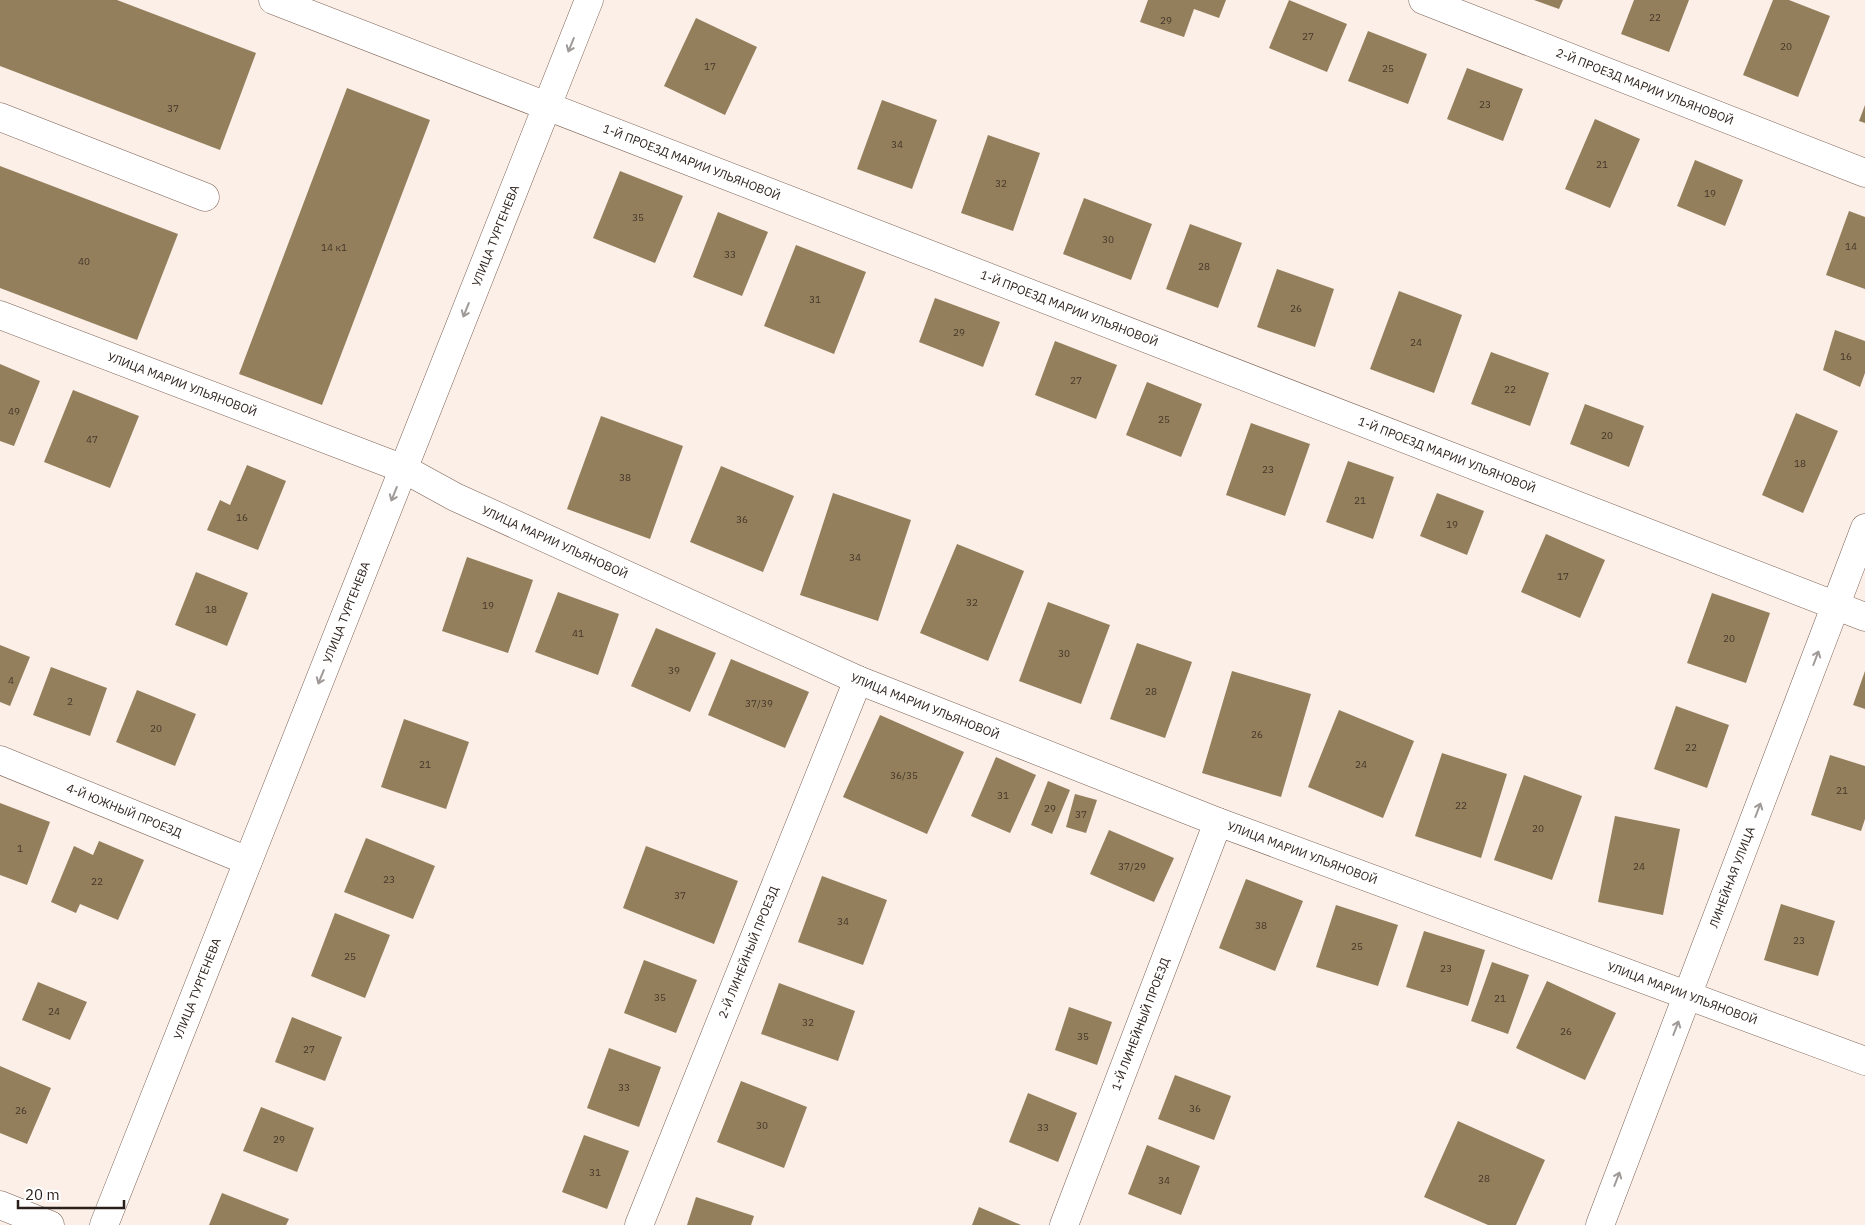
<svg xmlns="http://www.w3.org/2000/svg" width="1865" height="1225" viewBox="0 0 1865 1225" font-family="'IBM Plex Sans',sans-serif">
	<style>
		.building { fill: #947f5c }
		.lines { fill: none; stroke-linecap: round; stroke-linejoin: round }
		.minor-casing { stroke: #7c6154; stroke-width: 29 }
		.major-casing { stroke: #7c6154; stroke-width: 29 }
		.minor { stroke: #fff; stroke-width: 28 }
		.major { stroke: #fff; stroke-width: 28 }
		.oneway { stroke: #9f9a98 }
		.labels { text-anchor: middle; stroke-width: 5; stroke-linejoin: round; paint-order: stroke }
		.number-label { font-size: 10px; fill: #44372a }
		.street-label { font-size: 12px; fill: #2a1f19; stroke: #fff }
	</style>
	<rect width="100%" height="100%" fill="#fbefe8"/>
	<!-- building -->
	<path class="building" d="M0,0H117L256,53L220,150L0,66Z
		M1148,0H1226L1219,18L1194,9L1184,37L1140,22Z
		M1289,0L1347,24L1327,72L1269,48Z
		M1534,0H1563L1559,9Z
		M1634,0H1689L1669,52L1621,34Z
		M1773,0H1789L1830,16L1798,97L1743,75Z
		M696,18L757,47L725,115L664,86Z
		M1368,31L1427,54L1408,104L1348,81Z
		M1467,68L1523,89L1503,141L1447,119Z
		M347,88L430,120L322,405L239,374Z
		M882,100L937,120L912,189L857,169Z
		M1865,105V123L1859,121Z
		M1595,119L1640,139L1610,208L1565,189Z
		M988,135L1040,153L1013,231L961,213Z
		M1695,160L1743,180L1725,226L1677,206Z
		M0,166L178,234L137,340L0,288Z
		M620,171L683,196L655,263L593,238Z
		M1084,198L1152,224L1131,280L1063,254Z
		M1849,211L1865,217V289L1826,275Z
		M718,212L768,232L742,296L693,277Z
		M1190,224L1242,243L1218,308L1166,289Z
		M796,245L866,272L834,354L764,326Z
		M1277,269L1334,289L1315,347L1257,327Z
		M1399,291L1462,315L1434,393L1370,369Z
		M935,298L1000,322L983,367L919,342Z
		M1835,330L1865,341V373L1860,387L1823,370Z
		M1055,341L1117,365L1096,419L1035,395Z
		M1491,352L1549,373L1530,426L1471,404Z
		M0,364L40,381L14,446L0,441Z
		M1147,382L1202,404L1181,457L1126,435Z
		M73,390L139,416L110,488L44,462Z
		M1585,404L1644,426L1629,467L1570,444Z
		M1796,413L1838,431L1803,513L1762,495Z
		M601,416L683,446L650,539L567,509Z
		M1251,423L1310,444L1285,516L1226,495Z
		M1348,461L1394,477L1373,539L1326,522Z
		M247,465L286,481L258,550L207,530L220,500L230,505Z
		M721,466L794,496L763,572L690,542Z
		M833,493L911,520L878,621L800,595Z
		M1437,493L1484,511L1467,555L1420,536Z
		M1546,534L1605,560L1580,618L1521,592Z
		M957,544L1024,571L988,661L920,633Z
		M467,557L533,580L508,653L442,631Z
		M196,572L248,593L227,646L175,625Z
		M558,592L619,614L598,675L535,652Z
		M1712,593L1770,613L1746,683L1687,663Z
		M1048,602L1110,625L1081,704L1019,681Z
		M656,628L716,653L690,712L631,686Z
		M1137,643L1192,662L1165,738L1110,719Z
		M0,645L30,657L10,706L0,702Z
		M731,659L809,692L785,748L708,715Z
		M51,667L107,688L90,736L33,715Z
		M1232,671L1311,694L1281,797L1202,773Z
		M1865,671V709L1853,705Z
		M137,690L196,714L175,766L116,742Z
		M1676,706L1729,725L1707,788L1654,769Z
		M1339,710L1414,741L1383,818L1308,787Z
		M880,715L964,752L927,834L843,797Z
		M404,719L469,742L446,809L381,787Z
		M1442,753L1507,774L1481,858L1415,836Z
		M1830,755L1865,766V819L1861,831L1811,815Z
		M996,757L1036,775L1010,833L971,816Z
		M1524,775L1582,796L1552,880L1494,860Z
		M1048,781L1070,790L1052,834L1031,825Z
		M1075,794L1097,800L1086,833L1066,827Z
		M0,803L50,822L27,885L0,875Z
		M1615,816L1680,829L1663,915L1598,902Z
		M1109,830L1174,858L1154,902L1090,874Z
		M366,838L435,866L413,919L344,892Z
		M99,841L144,860L118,920L80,904L76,913L51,902L74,846L93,855Z
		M646,846L738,881L714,944L623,908Z
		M822,876L887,900L863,965L798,942Z
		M1246,879L1303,901L1275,971L1219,948Z
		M1781,904L1835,921L1818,976L1764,960Z
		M1336,905L1398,925L1378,986L1316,967Z
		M335,913L390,935L365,998L311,976Z
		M1424,931L1485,950L1468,1006L1406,987Z
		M644,960L697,980L676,1033L624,1013Z
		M1492,962L1529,975L1508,1034L1471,1021Z
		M1547,981L1616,1013L1585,1080L1516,1048Z
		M38,982L87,1002L70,1040L22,1020Z
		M779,983L855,1011L838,1061L761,1034Z
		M1069,1007L1112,1022L1097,1065L1055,1050Z
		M292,1017L342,1037L325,1081L275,1062Z
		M609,1048L661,1067L639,1127L587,1108Z
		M0,1066L51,1088L27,1144L0,1133Z
		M1175,1075L1231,1096L1214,1140L1158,1119Z
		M741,1081L807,1107L784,1168L717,1142Z
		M1028,1093L1077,1113L1058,1162L1009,1142Z
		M261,1107L314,1128L297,1172L243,1151Z
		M1458,1121L1545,1160L1516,1225H1488L1424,1197Z
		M584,1135L629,1151L607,1209L562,1192Z
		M1147,1145L1200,1166L1181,1215L1128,1194Z
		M222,1193L289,1219L286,1225H209Z
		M696,1197L754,1216L751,1225H687Z
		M979,1207L1021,1225H972Z"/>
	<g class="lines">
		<defs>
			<g id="minor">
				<path id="s1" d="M273,0L1865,617"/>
				<path id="s2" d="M1423,0L1865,173"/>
				<path d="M0,117L205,197"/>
				<path id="s3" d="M0,315L404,469L455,497L858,680L1218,822L1865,1061"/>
				<path id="s4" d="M0,760L248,861"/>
				<path d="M0,1205L50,1225"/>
				<path id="s5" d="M104,1225L589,0"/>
				<path id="s6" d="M639,1225L858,680"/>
				<path id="s7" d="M1064,1225L1218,822"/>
			</g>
			<g id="major">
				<path id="s8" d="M1600,1225L1865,528"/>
			</g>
		</defs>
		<!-- minor casing -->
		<use href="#minor" class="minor-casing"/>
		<!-- major casing -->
		<use href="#major" class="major-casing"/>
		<!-- minor -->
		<use href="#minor" class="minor"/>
		<!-- major -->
		<use href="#major" class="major"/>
	</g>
	<!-- one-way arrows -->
	<defs><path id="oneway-shaft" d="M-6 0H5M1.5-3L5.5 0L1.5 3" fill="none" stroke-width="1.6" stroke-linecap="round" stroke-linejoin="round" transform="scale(1.25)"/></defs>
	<g class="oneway">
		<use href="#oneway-shaft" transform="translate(571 45) rotate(112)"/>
		<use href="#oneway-shaft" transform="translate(466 310) rotate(112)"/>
		<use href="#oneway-shaft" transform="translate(394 494) rotate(112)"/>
		<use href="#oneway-shaft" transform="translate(1816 658) rotate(-69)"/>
		<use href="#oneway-shaft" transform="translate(321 677) rotate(112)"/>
		<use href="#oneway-shaft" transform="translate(1758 810) rotate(-69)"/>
		<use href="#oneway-shaft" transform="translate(1676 1028) rotate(-69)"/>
		<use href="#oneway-shaft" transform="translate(1617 1179) rotate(-69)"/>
	</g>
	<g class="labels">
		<!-- number labels -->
		<g class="number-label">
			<text x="1655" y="21">22</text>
			<text x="1166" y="24">29</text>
			<text x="1308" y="40">27</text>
			<text x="1786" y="50">20</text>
			<text x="710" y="70">17</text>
			<text x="1388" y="72">25</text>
			<text x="1485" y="108">23</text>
			<text x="173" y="112">37</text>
			<text x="897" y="148">34</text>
			<text x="1602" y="168">21</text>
			<text x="1001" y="187">32</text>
			<text x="1710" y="197">19</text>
			<text x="638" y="221">35</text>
			<text x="1108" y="243">30</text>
			<text x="1851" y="250">14</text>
			<text x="334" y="251">14 к1</text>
			<text x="730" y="258">33</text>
			<text x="84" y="265">40</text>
			<text x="1204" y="270">28</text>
			<text x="815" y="303">31</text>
			<text x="1296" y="312">26</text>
			<text x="959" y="336">29</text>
			<text x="1416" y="346">24</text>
			<text x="1846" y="360">16</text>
			<text x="1076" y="384">27</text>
			<text x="1510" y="393">22</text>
			<text x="14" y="415">49</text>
			<text x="1164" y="423">25</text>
			<text x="1607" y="439">20</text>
			<text x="92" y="443">47</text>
			<text x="1800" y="467">18</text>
			<text x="1268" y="473">23</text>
			<text x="625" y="481">38</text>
			<text x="1360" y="504">21</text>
			<text x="242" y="521">16</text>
			<text x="742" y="523">36</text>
			<text x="1452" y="528">19</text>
			<text x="855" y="561">34</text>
			<text x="1563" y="580">17</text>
			<text x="972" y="606">32</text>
			<text x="488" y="609">19</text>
			<text x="211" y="613">18</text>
			<text x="578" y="637">41</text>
			<text x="1729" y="642">20</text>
			<text x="1064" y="657">30</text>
			<text x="674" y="674">39</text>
			<text x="11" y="684">4</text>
			<text x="1151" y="695">28</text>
			<text x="70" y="705">2</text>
			<text x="759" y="707">37/39</text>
			<text x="156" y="732">20</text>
			<text x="1257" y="738">26</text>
			<text x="1691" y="751">22</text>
			<text x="425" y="768">21</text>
			<text x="1361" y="768">24</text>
			<text x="904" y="779">36/35</text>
			<text x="1842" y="794">21</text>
			<text x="1003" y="799">31</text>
			<text x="1461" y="809">22</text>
			<text x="1050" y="812">29</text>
			<text x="1081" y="818">37</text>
			<text x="1538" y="832">20</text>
			<text x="20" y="852">1</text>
			<text x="1132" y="870">37/29</text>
			<text x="1639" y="870">24</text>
			<text x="389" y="883">23</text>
			<text x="97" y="885">22</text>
			<text x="680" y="899">37</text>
			<text x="843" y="925">34</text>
			<text x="1261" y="929">38</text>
			<text x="1799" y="944">23</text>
			<text x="1357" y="950">25</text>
			<text x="350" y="960">25</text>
			<text x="1446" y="972">23</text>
			<text x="660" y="1001">35</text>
			<text x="1500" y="1002">21</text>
			<text x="54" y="1015">24</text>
			<text x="808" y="1026">32</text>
			<text x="1566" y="1035">26</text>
			<text x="1083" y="1040">35</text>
			<text x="309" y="1053">27</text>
			<text x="624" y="1091">33</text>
			<text x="1195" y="1112">36</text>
			<text x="21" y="1114">26</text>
			<text x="762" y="1129">30</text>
			<text x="1043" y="1131">33</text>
			<text x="279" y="1143">29</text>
			<text x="595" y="1176">31</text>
			<text x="1484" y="1182">28</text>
			<text x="1164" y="1184">34</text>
		</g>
		<!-- street labels -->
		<g class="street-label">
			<text dy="4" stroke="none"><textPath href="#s2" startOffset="238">2-Й ПРОЕЗД МАРИИ УЛЬЯНОВОЙ</textPath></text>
			<text dy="4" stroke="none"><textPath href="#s1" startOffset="449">1-Й ПРОЕЗД МАРИИ УЛЬЯНОВОЙ</textPath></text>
			<text dy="4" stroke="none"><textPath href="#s5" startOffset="1064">УЛИЦА ТУРГЕНЕВА</textPath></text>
			<text dy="4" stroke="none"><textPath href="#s1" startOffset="854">1-Й ПРОЕЗД МАРИИ УЛЬЯНОВОЙ</textPath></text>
			<text dy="4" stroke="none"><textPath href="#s3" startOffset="195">УЛИЦА МАРИИ УЛЬЯНОВОЙ</textPath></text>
			<text dy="4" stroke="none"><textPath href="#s1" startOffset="1259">1-Й ПРОЕЗД МАРИИ УЛЬЯНОВОЙ</textPath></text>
			<text dy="4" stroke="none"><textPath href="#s3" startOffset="600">УЛИЦА МАРИИ УЛЬЯНОВОЙ</textPath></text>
			<text dy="4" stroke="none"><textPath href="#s5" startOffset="659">УЛИЦА ТУРГЕНЕВА</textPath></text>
			<text dy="4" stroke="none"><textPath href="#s3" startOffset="1005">УЛИЦА МАРИИ УЛЬЯНОВОЙ</textPath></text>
			<text dy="4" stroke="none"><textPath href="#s4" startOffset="134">4-Й ЮЖНЫЙ ПРОЕЗД</textPath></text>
			<text dy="4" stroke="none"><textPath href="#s3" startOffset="1410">УЛИЦА МАРИИ УЛЬЯНОВОЙ</textPath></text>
			<text dy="4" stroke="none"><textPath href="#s8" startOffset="372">ЛИНЕЙНАЯ УЛИЦА</textPath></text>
			<text dy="4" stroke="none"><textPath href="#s6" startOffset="294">2-Й ЛИНЕЙНЫЙ ПРОЕЗД</textPath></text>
			<text dy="4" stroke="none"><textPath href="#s5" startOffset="254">УЛИЦА ТУРГЕНЕВА</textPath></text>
			<text dy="4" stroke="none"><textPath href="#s3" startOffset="1815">УЛИЦА МАРИИ УЛЬЯНОВОЙ</textPath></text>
			<text dy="4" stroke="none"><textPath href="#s7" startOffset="215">1-Й ЛИНЕЙНЫЙ ПРОЕЗД</textPath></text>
		</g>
	</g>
	<!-- scale -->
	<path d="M18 1200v8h106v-8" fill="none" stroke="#2a1f19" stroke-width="2.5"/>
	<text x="25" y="1200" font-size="15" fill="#2a1f19" stroke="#ffffff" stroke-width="4" paint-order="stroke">20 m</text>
</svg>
